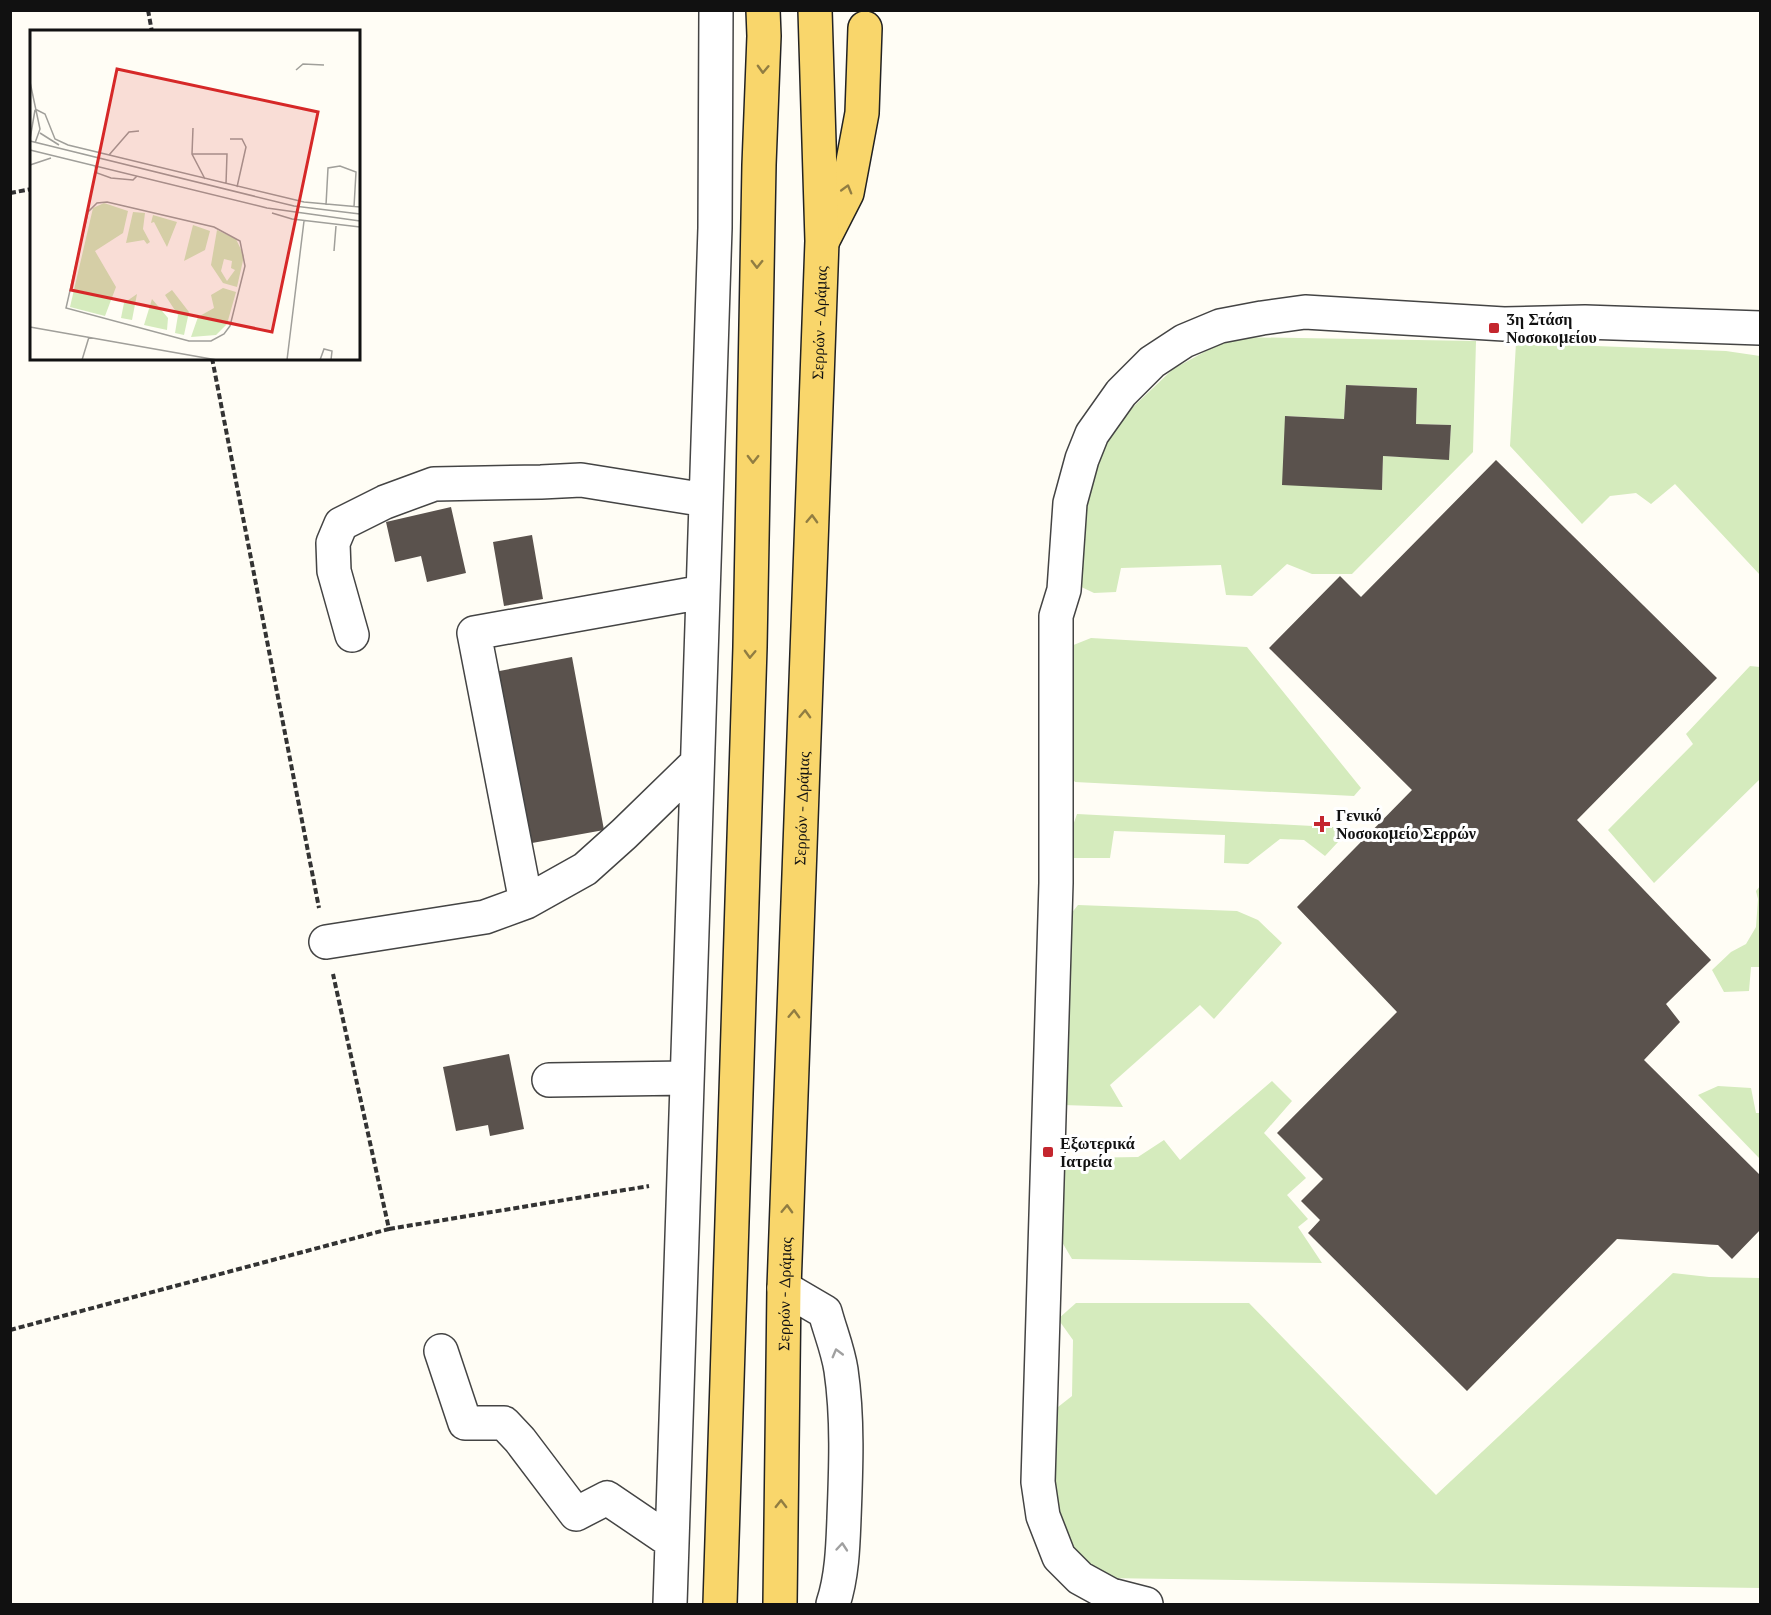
<svg xmlns="http://www.w3.org/2000/svg" width="1771" height="1615" viewBox="0 0 1771 1615" font-family="'PT Serif',serif">
	<style>
		.green { fill: #d5ebbd; fill-rule: evenodd }
		.building { fill: #5a524d }
		.lines { fill: none; stroke-linecap: round; stroke-linejoin: round }
		.minor-casing { stroke: #444; stroke-width: 36 }
		.major-casing { stroke: #222; stroke-width: 36 }
		.path { stroke: #333; stroke-width: 4; stroke-dasharray: 6 3; stroke-linecap: butt }
		.minor { stroke: #fff; stroke-width: 33 }
		.major { stroke: #f9d66b; stroke-width: 33 }
		.oneway { stroke: #917d42 }
		.oneway2 { stroke: #a0a0a0 }
		.poi-dot { fill: #c4262e; stroke: #fff; stroke-width: 2 }
		.labels { text-anchor: middle; stroke-width: 6; stroke-linejoin: round; paint-order: stroke }
		.poi-label { font-size: 16px; font-weight: bold; fill: #111; stroke: #fff; text-anchor: start }
		.street-label { font-size: 16px; fill: #111; stroke: #fff }
		.inset-road { fill: none; stroke: #a09f9a; stroke-width: 1.5 }
		.view { fill: #d62828; fill-opacity: 0.15; stroke: #d62828; stroke-width: 3 }
		.inset-edge { fill: none; stroke: #111; stroke-width: 3 }
	</style>
	<rect width="100%" height="100%" fill="#fffdf5"/>
	<!-- green -->
	<path class="green" d="M1232,337L1476,341L1473,452L1352,574H1312L1287,564L1252,596L1226,595L1221,565L1121,568L1116,592L1094,593L1073,583L1092,480L1111,428L1173,369ZM1346,385L1417,388L1416,424L1451,425L1449,459L1383,456L1382,489L1285,416L1344,419Z
		M1516,343L1726,351L1760,356V575L1675,484L1651,504L1636,493L1610,496L1582,524L1510,446Z
		M1091,638L1247,647L1361,788L1354,796L1075,782L1068,773L1071,646Z
		M1750,666L1760,667V779L1654,883L1608,830L1693,744L1686,734Z
		M1077,814L1351,828L1325,856L1304,840L1280,839L1248,864L1224,863L1225,835L1114,831L1110,858H1072L1064,851Z
		M1760,886V967H1751L1749,991L1724,992L1712,970L1731,952L1746,944L1756,927L1758,899L1756,891Z
		M1078,905L1237,911L1258,920L1282,943L1214,1019L1200,1005L1110,1085L1123,1107L1063,1105L1066,920Z
		M1272,1081L1292,1101L1264,1133L1306,1178L1287,1195L1308,1219L1298,1227L1322,1263L1072,1259L1059,1237L1060,1169L1075,1158L1138,1157L1164,1140L1180,1160Z
		M1718,1086L1751,1088L1756,1113H1760V1159L1698,1095Z
		M1673,1273L1709,1277L1760,1278V1588L1104,1578L1071,1545L1053,1498L1058,1407L1072,1396L1073,1340L1058,1319L1076,1303H1249L1436,1495Z"/>
	<!-- building -->
	<path class="building" d="M1346,385L1417,388L1416,424L1451,425L1449,460L1383,456L1382,490L1282,485L1285,416L1344,419Z
		M1496,460L1717,678L1577,820L1711,960L1666,1004L1680,1022L1644,1060L1760,1175V1230L1732,1259L1718,1245L1617,1239L1467,1391L1308,1233L1320,1220L1301,1201L1323,1179L1277,1133L1397,1012L1297,907L1412,790L1269,648L1340,576L1361,597Z
		M451,507L466,573L427,582L421,556L395,562L386,522Z
		M532,535L543,599L504,606L493,542Z
		M572,657L604,830L521,845L489,673Z
		M509,1054L524,1129L490,1136L488,1125L456,1131L443,1067Z"/>
	<g class="lines">
		<defs>
			<path id="minor" d="M352,635L334,571L333,543L341,524L385,502L434,484L541,482L581,480L706,500
				M526,902L474,633L703,592
				M326,942L485,917L526,902L585,869L624,834L697,763
				M549,1080L687,1078
				M784,1288L825,1312C830,1331 838,1350 841,1370C848,1418 846,1468 844,1518C843,1546 842,1577 833,1604
				M441,1351L465,1423H504L520,1440L576,1514L607,1498L672,1542
				M670,1604L715,228L716,10
				M1146,1604L1111,1595L1080,1578L1059,1557L1043,1516L1038,1482L1056,883V616L1064,590L1070,503L1082,459L1092,434L1121,393L1152,362L1184,341L1220,326L1262,318L1305,312L1504,324L1585,322L1760,328"/>
			<g id="major">
				<path d="M823,240L847,193L862,113L865,28"/>
				<path d="M720,1604L750,647L759,165L764,36L763,10"/>
				<path id="s1" d="M780,1604L784,1288L822,241L815,10"/>
			</g>
		</defs>
		<!-- minor casing -->
		<use href="#minor" class="minor-casing"/>
		<!-- major casing -->
		<use href="#major" class="major-casing"/>
		<!-- path -->
		<path class="path" d="M148,10L152,32
			M10,193L32,189
			M212,358L319,908
			M389,1229L649,1186
			M10,1330L389,1229L333,974"/>
		<!-- minor -->
		<use href="#minor" class="minor"/>
		<!-- major -->
		<use href="#major" class="major"/>
	</g>
	<!-- one-way arrows -->
	<defs><path id="oneway-chevron" d="M-2-3.5L2.5 0L-2 3.5" fill="none" stroke-width="1.6" stroke-linecap="round" stroke-linejoin="round" transform="scale(1.5)"/></defs>
	<g class="oneway">
		<use href="#oneway-chevron" transform="translate(763 69) rotate(92)"/>
		<use href="#oneway-chevron" transform="translate(847 189) rotate(-74)"/>
		<use href="#oneway-chevron" transform="translate(757 264) rotate(91)"/>
		<use href="#oneway-chevron" transform="translate(753 459) rotate(91)"/>
		<use href="#oneway-chevron" transform="translate(812 519) rotate(-88)"/>
		<use href="#oneway-chevron" transform="translate(750 654) rotate(92)"/>
		<use href="#oneway-chevron" transform="translate(805 714) rotate(-88)"/>
		<use href="#oneway-chevron" transform="translate(794 1014) rotate(-88)"/>
		<use href="#oneway-chevron" transform="translate(787 1209) rotate(-88)"/>
		<use href="#oneway-chevron" transform="translate(781 1504) rotate(-89)"/>
	</g>
	<g class="oneway2">
		<use href="#oneway-chevron" transform="translate(837 1353) rotate(-105)"/>
		<use href="#oneway-chevron" transform="translate(842 1547) rotate(-85)"/>
	</g>
	<!-- markers -->
	<g class="poi-dot">
		<rect x="1488" y="322" width="12" height="12" rx="3"/>
		<path d="M1319 815h6v6h6v6h-6v6h-6v-6h-6v-6h6z"/>
		<rect x="1042" y="1146" width="12" height="12" rx="3"/>
	</g>
	<g class="labels">
		<!-- poi labels -->
		<g class="poi-label">
			<text x="1506" y="325">3η Στάση<tspan x="1506" dy="18">Νοσοκομείου</tspan></text>
			<text x="1336" y="821">Γενικό<tspan x="1336" dy="18">Νοσοκομείο Σερρών</tspan></text>
			<text x="1060" y="1149">Εξωτερικά<tspan x="1060" dy="18">Ιατρεία</tspan></text>
		</g>
		<!-- street labels -->
		<g class="street-label">
			<text dy="6" stroke="none"><textPath href="#s1" startOffset="1282">Σερρών - Δράμας</textPath></text>
			<text dy="6" stroke="none"><textPath href="#s1" startOffset="796">Σερρών - Δράμας</textPath></text>
			<text dy="6" stroke="none"><textPath href="#s1" startOffset="310">Σερρών - Δράμας</textPath></text>
		</g>
	</g>
	<!-- overview -->
	<g transform="translate(30 30)">
		<rect width="330" height="330" fill="#fffdf5"/>
		<path d="M74,173L98,181L93,203L65,221L86,257L75,286L40,277L63,178ZM103,182L115,183L113,199L120,212L117,214L114,210L96,213ZM123,185L147,192L137,217L124,192L121,193ZM163,195L180,201L175,220L154,231ZM187,200L206,209L214,226L207,257L193,253L181,235ZM194,229L202,231L201,238L205,240L197,251L191,241ZM193,258L206,262L197,294L186,305L161,307L168,287L184,278L181,265ZM142,260L159,282L154,305L145,303L148,285L135,265ZM107,264L102,290L91,288L94,273ZM122,269L138,288L137,300L114,295Z" fill="#d5ebbd" fill-rule="evenodd"/>
		<path class="inset-road" d="M266,40L273,34L294,35M0,52L10,99L5,113M5,79L15,84L25,109L38,115L274,172L330,177M163,98L162,124L175,149M10,103L29,115M0,109L5,80M200,109H212L216,117L207,157M0,111L264,176L330,184M0,120L237,178L330,191M162,124H197L196,154M79,125L99,102L109,101M0,135L21,128M65,136L67,143L81,148L103,150L107,146M77,172L184,197L210,211L215,236L200,296L194,304L181,311H159L36,278L58,182L67,173ZM296,175L298,138L310,136L326,142L324,177M242,183L262,189M262,189L330,197M304,221L306,196M0,297L187,330M52,330L59,307M257,330L274,191M290,330L294,319L302,321L301,330"/>
		<path class="view" d="M87,39L288,82L242,302L41,260Z"/>
		<rect width="330" height="330" class="inset-edge"/>
	</g>
	<!-- border -->
	<rect width="1771" height="1615" fill="none" stroke="#111111" stroke-width="24"/>
</svg>
